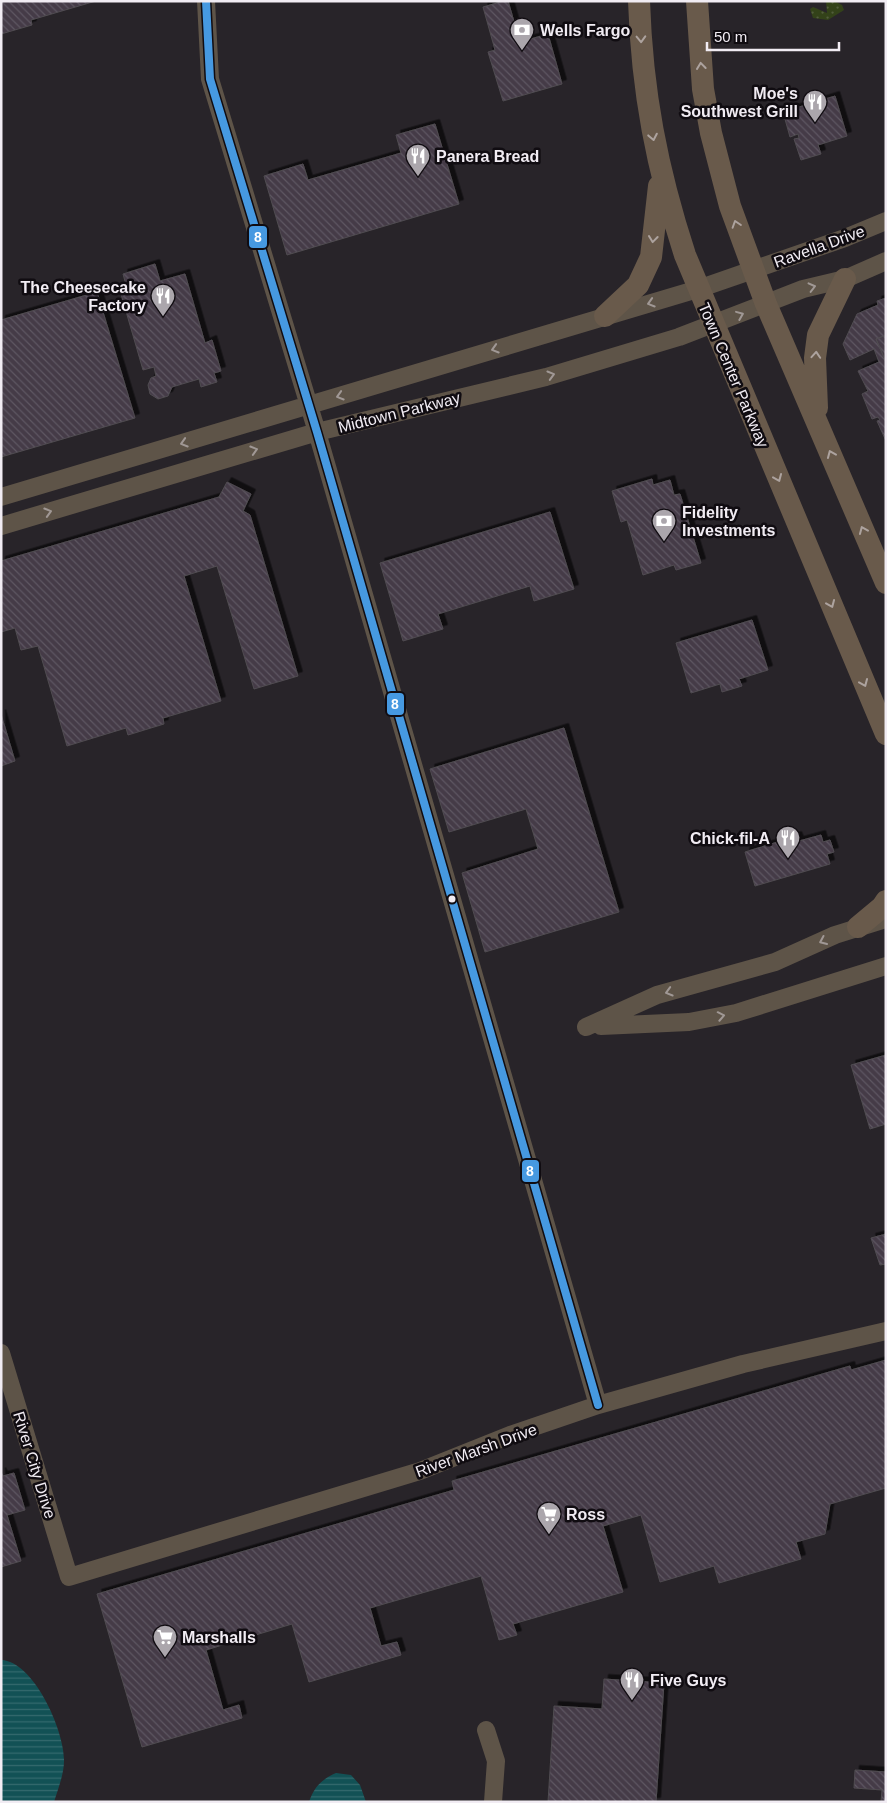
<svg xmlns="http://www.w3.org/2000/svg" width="887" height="1803" viewBox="0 0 887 1803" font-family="Helvetica,sans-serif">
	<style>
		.garden { fill: url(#garden-dots) }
		.water { fill: url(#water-rules) }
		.building { fill: url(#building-back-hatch); stroke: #504c51; filter: url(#shadow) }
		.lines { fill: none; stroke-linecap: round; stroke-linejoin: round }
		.minor { stroke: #5e5448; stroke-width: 18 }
		.major { stroke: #695a4b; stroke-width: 22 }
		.bus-1-casing { stroke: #100c11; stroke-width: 11 }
		.bus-1 { stroke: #4699e1; stroke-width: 8 }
		.oneway { stroke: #ada39f }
		.oneway2 { stroke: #a09895 }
		.bus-dot { fill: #f1ecf3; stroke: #100c11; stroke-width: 2 }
		.labels { text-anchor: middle; stroke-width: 5; stroke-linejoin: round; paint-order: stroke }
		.poi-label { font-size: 16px; font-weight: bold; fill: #f1ecf3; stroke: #100c11; text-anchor: start }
		.street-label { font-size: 16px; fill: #f1ecf3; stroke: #100c11 }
		.line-badge { stroke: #100c11; stroke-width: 2 }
		.badge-label { font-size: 14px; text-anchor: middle; font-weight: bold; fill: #fff }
	</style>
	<defs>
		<pattern id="garden-dots" width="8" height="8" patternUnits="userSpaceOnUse" patternTransform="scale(1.25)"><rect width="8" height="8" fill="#334219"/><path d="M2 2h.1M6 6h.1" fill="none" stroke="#515d3b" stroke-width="1.8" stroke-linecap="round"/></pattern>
		<pattern id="water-rules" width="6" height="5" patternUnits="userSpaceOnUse" patternTransform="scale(1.25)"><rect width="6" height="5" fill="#125155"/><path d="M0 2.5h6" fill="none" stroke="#356a6e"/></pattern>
		<pattern id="building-back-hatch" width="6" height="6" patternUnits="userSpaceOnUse" patternTransform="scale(1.25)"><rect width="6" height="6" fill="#443a47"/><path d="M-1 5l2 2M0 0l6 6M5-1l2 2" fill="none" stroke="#5f5762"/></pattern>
		<filter id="shadow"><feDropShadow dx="4.5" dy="-4.5" stdDeviation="0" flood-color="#0009"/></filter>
	</defs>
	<rect width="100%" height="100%" fill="#282429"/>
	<!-- garden -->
	<path class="garden" d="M826,1H834L842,5L844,10L828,20L813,18L810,9L813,7L827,13Z"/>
	<!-- water -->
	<path class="water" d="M1,1660C34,1661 65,1732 64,1761C64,1774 58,1789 54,1802H1Z
		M336,1773L351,1775L360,1785L366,1802H309C314,1787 322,1779 336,1773Z"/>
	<!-- building -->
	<path class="building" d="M1,1H96L31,20L32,25L1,34Z
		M504,1H508L520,42L548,34L562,84L503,101L488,52L495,50L483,7Z
		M835,96L847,136L818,145L821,154L801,160L794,139L799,138L798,134L790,137L783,112Z
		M435,124L459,204L287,255L264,176L303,164L308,180L401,153L396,135Z
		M155,264L160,281L185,274L205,343L212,340L221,371L214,373L217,382L201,387L199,379L172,387L168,396L158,399L150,394L148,385L151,378L156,376L154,367L143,370L121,294L128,292L123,274Z
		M97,292L135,418L1,457V320Z
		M886,298V335L876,339L886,362V441L877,421L880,420L878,417L872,419L862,394L868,391L858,371L879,362L874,349L850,360L843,344L857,314L878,305L877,301Z
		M886,335V362L876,339Z
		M652,479L653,485L670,480L674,495L680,494L701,563L676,570L674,565L643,575L627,520L621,522L612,491Z
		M227,482L251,494L243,511L250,515L298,676L254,689L217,566L184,576L221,701L163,718L164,724L128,735L126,728L67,746L38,646L21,650L15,628L1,632V561L219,497Z
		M550,512L574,589L534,601L530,586L438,614L443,629L403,641L380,563Z
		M752,620L768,670L739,679L742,686L722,692L720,684L691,693L676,643Z
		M1,714L15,761L1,766Z
		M564,728L619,912L485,952L462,873L538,849L526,809L449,832L430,769Z
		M821,835L823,842L830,840L834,852L827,854L830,864L755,886L745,852L797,836L799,841Z
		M886,1055V1124L870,1129L851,1065Z
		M886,1234V1264L880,1265L871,1238Z
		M886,1360V1488L830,1504L825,1534L796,1542L801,1559L719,1583L714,1566L660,1582L641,1515L603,1526L623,1592L513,1624L517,1635L499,1640L481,1576L370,1608L381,1646L397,1642L401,1655L309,1682L292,1624L206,1650L223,1710L239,1705L242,1718L142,1747L97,1594L454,1490L452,1481L850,1366L851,1370Z
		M1,1472L3,1476L14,1473L25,1510L7,1515L21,1561L1,1567Z
		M604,1679L664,1683L656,1802H548L554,1706L602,1709Z
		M886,1768V1802H881L882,1790L854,1788L855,1770L886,1772Z"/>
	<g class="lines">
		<!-- minor -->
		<path class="minor" d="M206,1L210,79L317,432L598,1405
			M1,497L698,289L845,238L886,221
			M1,526L317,432L546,377L679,337L803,289L845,279L886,261
			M601,1026L689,1022L736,1013L886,966
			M586,1027L657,995L775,962L835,935L886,919
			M1,1353L69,1577L420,1471L510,1435L598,1405L743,1364L886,1331
			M486,1730L496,1761L493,1802"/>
		<!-- major -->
		<path class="major" d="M639,1C642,92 657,169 685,255L886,734
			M697,1L703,89L711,133L730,206L766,304L886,583
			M605,316L638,285L651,257L659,186
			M817,408L815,358L818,335L845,279
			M858,927L882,907L886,901"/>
		<defs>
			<path id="bus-1" d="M206,1L210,79L317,432L598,1405"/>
		</defs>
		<!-- bus-1 casing -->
		<use href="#bus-1" class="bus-1-casing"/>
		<!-- bus-1 -->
		<use href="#bus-1" class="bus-1"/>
	</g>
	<!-- one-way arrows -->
	<defs><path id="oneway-chevron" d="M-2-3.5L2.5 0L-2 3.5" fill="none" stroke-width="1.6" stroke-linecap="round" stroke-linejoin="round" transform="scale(1.25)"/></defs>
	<g class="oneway">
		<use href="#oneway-chevron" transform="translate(641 39) rotate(88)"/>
		<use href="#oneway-chevron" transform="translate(701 66) rotate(-97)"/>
		<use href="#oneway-chevron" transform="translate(653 137) rotate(79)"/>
		<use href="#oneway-chevron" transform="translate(736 224) rotate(-108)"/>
		<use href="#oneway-chevron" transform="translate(653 239) rotate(97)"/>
		<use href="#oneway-chevron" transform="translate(816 355) rotate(-86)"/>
		<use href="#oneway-chevron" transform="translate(831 454) rotate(-113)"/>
		<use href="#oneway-chevron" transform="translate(778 478) rotate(67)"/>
		<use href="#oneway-chevron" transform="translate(863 530) rotate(-113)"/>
		<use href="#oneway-chevron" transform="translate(831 604) rotate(67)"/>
		<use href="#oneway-chevron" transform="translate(864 683) rotate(67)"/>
	</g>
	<g class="oneway2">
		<use href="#oneway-chevron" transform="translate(812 287) rotate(-14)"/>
		<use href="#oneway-chevron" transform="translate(651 303) rotate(163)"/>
		<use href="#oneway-chevron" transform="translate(740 315) rotate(-22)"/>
		<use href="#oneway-chevron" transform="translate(495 349) rotate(163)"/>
		<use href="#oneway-chevron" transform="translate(551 375) rotate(-16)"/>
		<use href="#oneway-chevron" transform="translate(340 396) rotate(163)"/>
		<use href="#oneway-chevron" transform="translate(184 443) rotate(163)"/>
		<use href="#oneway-chevron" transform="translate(254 450) rotate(-17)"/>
		<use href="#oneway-chevron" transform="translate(48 512) rotate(-17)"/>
		<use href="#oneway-chevron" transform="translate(823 941) rotate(156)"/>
		<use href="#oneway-chevron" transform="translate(669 992) rotate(164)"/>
		<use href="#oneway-chevron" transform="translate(721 1016) rotate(-11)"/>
	</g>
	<!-- icons -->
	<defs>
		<symbol id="bank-pin" viewBox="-11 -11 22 30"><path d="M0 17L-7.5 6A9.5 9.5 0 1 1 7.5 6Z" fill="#aba6ac" stroke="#100c11"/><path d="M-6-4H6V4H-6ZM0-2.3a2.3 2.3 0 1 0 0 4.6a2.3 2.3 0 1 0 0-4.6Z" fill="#fff"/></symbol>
		<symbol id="restaurant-pin" viewBox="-11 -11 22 30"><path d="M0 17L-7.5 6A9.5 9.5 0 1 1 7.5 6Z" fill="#aba6ac" stroke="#100c11"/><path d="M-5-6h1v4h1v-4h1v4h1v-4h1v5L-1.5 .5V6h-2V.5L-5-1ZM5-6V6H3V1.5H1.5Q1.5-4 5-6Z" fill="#fff"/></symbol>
		<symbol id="supermarket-pin" viewBox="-11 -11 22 30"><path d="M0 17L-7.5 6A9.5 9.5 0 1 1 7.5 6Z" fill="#aba6ac" stroke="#100c11"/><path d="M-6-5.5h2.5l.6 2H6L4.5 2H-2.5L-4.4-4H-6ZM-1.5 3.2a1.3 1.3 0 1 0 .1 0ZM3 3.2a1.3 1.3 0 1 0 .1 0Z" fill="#fff"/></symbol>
	</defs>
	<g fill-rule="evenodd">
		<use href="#bank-pin" x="508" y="16" width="28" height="38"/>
		<use href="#restaurant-pin" x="801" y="88" width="28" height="38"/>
		<use href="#restaurant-pin" x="404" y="142" width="28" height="38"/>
		<use href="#restaurant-pin" x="149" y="282" width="28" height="38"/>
		<use href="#bank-pin" x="650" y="507" width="28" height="38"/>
		<use href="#restaurant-pin" x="774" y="824" width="28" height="38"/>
		<use href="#supermarket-pin" x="535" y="1500" width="28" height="38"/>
		<use href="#supermarket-pin" x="151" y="1623" width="28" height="38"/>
		<use href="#restaurant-pin" x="618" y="1666" width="28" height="38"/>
	</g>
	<!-- markers -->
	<circle class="bus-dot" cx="452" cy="899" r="4.5"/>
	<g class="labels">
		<!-- poi labels -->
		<g class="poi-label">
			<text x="540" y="36">Wells Fargo</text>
			<text x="798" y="99" text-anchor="end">Moe's<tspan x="798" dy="18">Southwest Grill</tspan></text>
			<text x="436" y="162">Panera Bread</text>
			<text x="146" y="293" text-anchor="end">The Cheesecake<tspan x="146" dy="18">Factory</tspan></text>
			<text x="682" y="518">Fidelity<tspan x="682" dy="18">Investments</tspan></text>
			<text x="770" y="844" text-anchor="end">Chick-fil-A</text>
			<text x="566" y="1520">Ross</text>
			<text x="182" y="1643">Marshalls</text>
			<text x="650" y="1686">Five Guys</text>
		</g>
		<!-- street labels -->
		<g class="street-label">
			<text transform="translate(819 246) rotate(-20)" y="6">Ravella Drive</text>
			<text transform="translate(734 375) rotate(67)" y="6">Town Center Parkway</text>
			<text transform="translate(399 412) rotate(-14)" y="6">Midtown Parkway</text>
			<text transform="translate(476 1450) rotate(-20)" y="6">River Marsh Drive</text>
			<text transform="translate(35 1465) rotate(73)" y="6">River City Drive</text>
		</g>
	</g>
	<g class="line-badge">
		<rect x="248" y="225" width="20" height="24" rx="5" fill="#4699e1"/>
		<rect x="386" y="692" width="19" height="24" rx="5" fill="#4699e1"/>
		<rect x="521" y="1159" width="19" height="24" rx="5" fill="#4699e1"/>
	</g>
	<g class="badge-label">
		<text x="258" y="242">8</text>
		<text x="395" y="709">8</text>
		<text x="530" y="1176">8</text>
	</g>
	<!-- border -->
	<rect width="887" height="1803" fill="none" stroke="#f1ecf3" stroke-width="5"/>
	<!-- scale -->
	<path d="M707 42v8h132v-8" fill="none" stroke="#f1ecf3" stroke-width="2.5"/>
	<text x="714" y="42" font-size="15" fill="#f1ecf3" stroke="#100c11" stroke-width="4" paint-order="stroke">50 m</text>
</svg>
